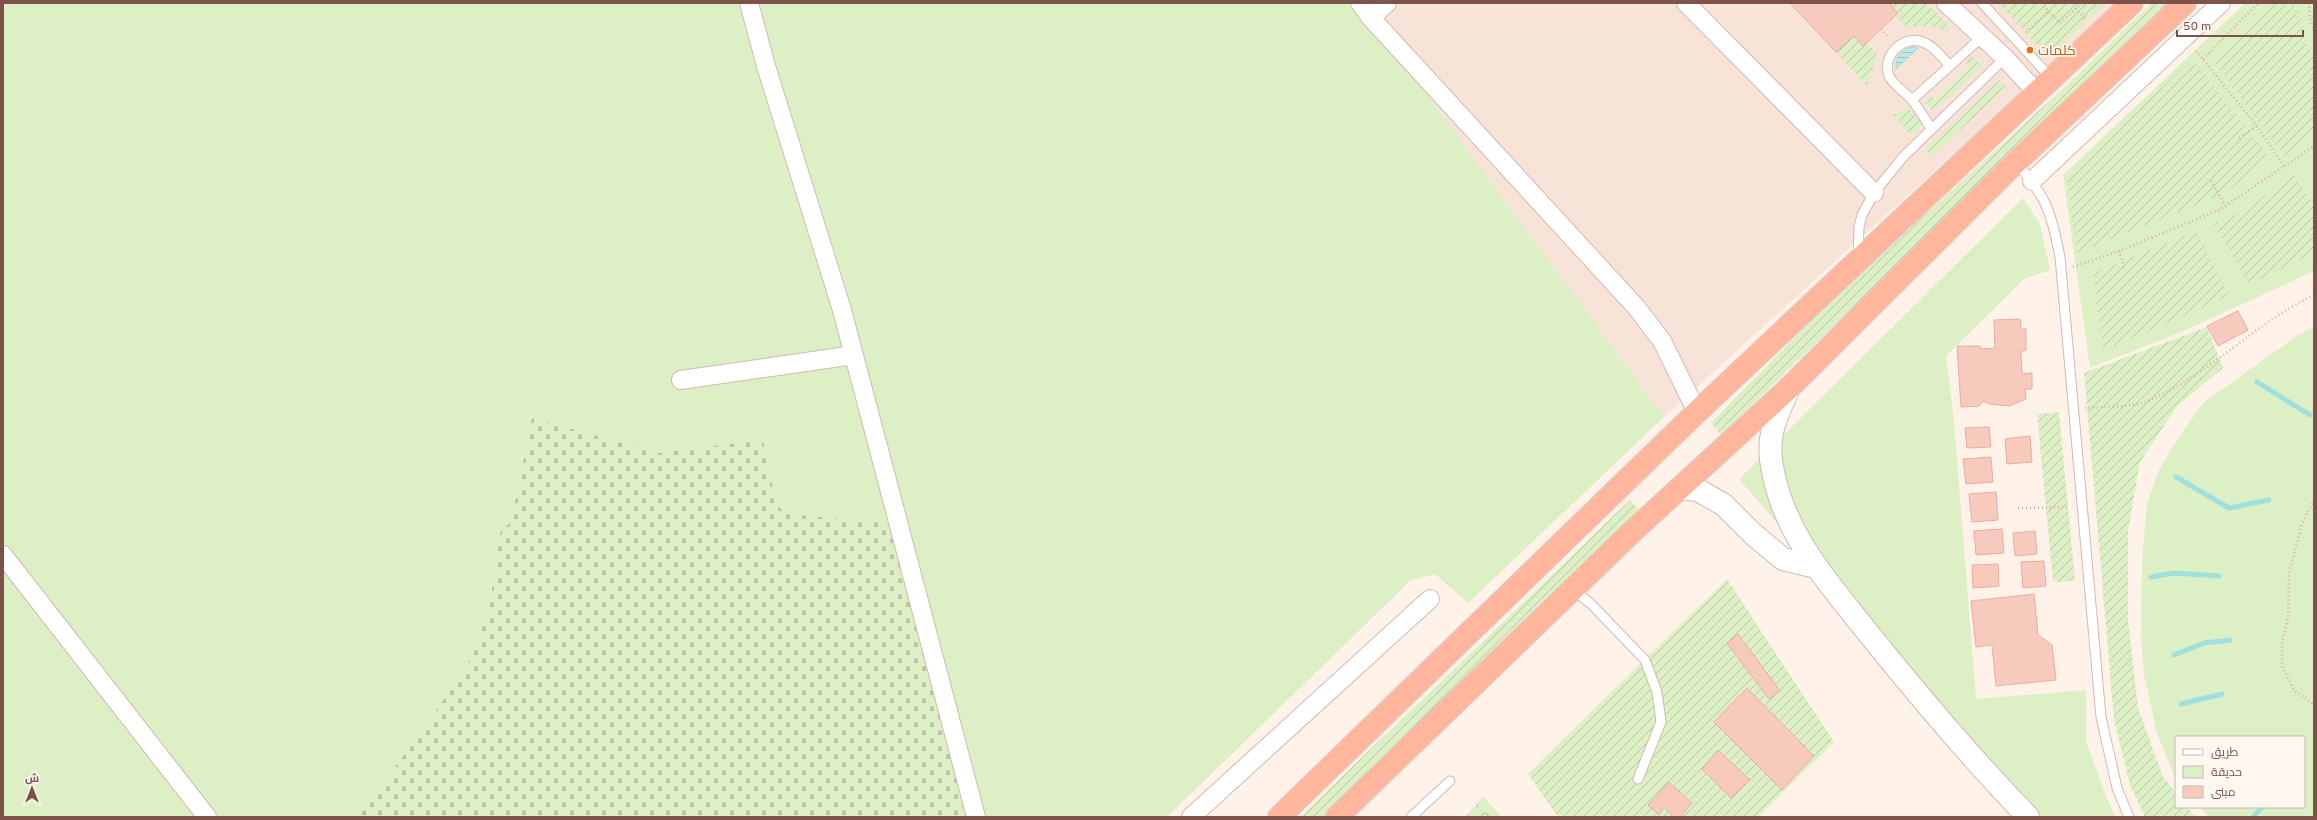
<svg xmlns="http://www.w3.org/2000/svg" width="2317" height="820" viewBox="0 0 2317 820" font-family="Overpass,Cairo,sans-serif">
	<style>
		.residential { fill: #f7e3d7 }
		.green { fill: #ddefc5 }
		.forest { fill: url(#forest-crowns) }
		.cemetery { fill: url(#cemetery-stones) }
		.garden { fill: url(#garden-furrows) }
		.water { fill: url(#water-rules); stroke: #9fdfdd }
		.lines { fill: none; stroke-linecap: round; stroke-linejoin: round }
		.stream { stroke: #9fdfdd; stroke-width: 5 }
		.building { fill: #f7cabe; stroke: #ecac9c }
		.service-casing { stroke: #d5b9af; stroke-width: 11 }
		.minor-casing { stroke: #d5b9af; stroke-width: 20 }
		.tertiary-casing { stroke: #d5b9af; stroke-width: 24 }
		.trunk-casing { stroke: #dbcfcc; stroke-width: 24 }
		.path { stroke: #ddac9f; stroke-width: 2.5; stroke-dasharray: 1 3; stroke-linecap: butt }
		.service { stroke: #fff; stroke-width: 9 }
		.minor { stroke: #fff; stroke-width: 18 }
		.tertiary { stroke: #fff; stroke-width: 22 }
		.trunk { stroke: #ffb69d; stroke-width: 22 }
		.food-dot { fill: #e8710a; stroke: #fff7f2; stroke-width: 1.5 }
		.labels { text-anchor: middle; stroke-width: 3.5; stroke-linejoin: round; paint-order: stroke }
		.food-label { font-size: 14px; fill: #c56008; stroke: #fff7f2; text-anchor: start }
	</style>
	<defs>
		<pattern id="forest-crowns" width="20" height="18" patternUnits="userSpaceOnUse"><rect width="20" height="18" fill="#ddefc5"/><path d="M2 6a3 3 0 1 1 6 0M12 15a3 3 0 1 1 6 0" fill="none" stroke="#b8c4a2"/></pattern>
		<pattern id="cemetery-stones" width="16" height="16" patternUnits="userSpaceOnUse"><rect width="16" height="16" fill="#ddefc5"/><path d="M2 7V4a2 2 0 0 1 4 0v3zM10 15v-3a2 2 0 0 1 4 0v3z" fill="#b8c4a2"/></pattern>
		<pattern id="garden-furrows" width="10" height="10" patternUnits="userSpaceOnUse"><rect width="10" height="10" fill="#ddefc5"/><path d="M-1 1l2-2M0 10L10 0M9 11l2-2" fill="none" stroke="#b8c4a2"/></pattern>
		<pattern id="water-rules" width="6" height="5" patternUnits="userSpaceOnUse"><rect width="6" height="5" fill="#baebea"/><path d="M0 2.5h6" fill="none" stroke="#9cc1c0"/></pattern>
	</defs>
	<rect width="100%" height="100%" fill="#fff2e9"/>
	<!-- residential -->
	<path class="residential" d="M1359,3H2119L1664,417Z"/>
	<!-- green -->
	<path class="green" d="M3,3H1359L1664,417L1468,603L1435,574L1410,581L1167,817H3Z
		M2245,3H2314V271L2186,330L2090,368L2063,175Z
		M2023,198L2040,224L2050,270L2024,279L1946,356L1954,422L1976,699L2086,690V741L2105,794L2115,817H2030L1739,479Z
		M2314,327V817H2209L2199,807H2304V737H2176V779L2157,734L2144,675L2141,637L2142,562L2147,504L2158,472L2173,446L2203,403L2298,335Z"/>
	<!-- forest -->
	<path class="forest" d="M1483,797L1502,817H1465Z"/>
	<!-- cemetery -->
	<path class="cemetery" d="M532,418L658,453L763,440L776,504L786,514L889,523L967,817H359L466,669L479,636L490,602L501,531L511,522Z"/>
	<!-- garden -->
	<path class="garden" d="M1893,3H1927L1951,28L1946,31C1932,26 1922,24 1907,28L1895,16L1898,13L1890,5Z
		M1999,3H2105L2048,57Z
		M2152,3H2168L1721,435L1711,423L1821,310L2069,83Z
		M2269,3L2298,6L2306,45L2314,55V134L2284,156L2212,59L2251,23Z
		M1854,36L1863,46L1866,43L1877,54L1867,86L1836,52Z
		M1972,56L1982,67L1933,111L1925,102L1931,96L1935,99L1969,67L1966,62Z
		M2192,59L2271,159L2225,193L2077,253L2067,178Z
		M2000,80L2006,87L1931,157L1925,149Z
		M1909,109L1923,125L1911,135L1893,115Z
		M2294,175L2314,207V253L2249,285L2214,224L2239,213Z
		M2196,231L2229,296L2103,351L2093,273Z
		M2207,327L2223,368L2177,406L2140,462L2128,532V620L2138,708L2163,777L2176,793V807H2187L2196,817H2145L2130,785L2114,720L2084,373Z
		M2059,412L2075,581L2053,582L2037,414Z
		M1630,500L1641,511L1324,817H1300Z
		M1727,579L1834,742L1758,817H1558L1528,774Z"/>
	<!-- water -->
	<path class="water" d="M1911,47L1918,48L1896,69C1895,57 1900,52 1911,47Z"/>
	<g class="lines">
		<!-- stream -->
		<path class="stream" d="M2257,382L2310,415
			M2176,477L2229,508L2269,500
			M2151,577L2174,573L2219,576
			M2174,655L2204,643L2230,640
			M2181,704L2222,694
			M2253,817L2262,807"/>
	</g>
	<!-- building -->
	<path class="building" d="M1790,3H1893L1890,5L1898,13L1863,46L1854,36L1836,52Z
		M2238,311L2248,330L2218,346L2207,326Z
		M2020,319L2021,329H2026V350L2021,351L2022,374L2032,373V389H2025L2026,399L2009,406L1989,404L1983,401L1979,406L1961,407L1957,346H1980V349L1995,348L1994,320Z
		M1989,427L1991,447L1967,448L1965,428Z
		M2030,436L2032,462L2007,464L2005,439Z
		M1991,457L1993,482L1966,484L1963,459Z
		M1996,492L1998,520L1972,522L1969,494Z
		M2002,529L2004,553L1976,555L1974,531Z
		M2035,531L2037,554L2015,556L2013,533Z
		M2044,561L2046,586L2023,588L2021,562Z
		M1998,564L1999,586L1973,588L1972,565Z
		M2034,594L2038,635L2052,645L2056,680L1996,686L1992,645L1976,647L1971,601Z
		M1738,634L1780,691L1769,699L1727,643Z
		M1747,688L1814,756L1782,790L1714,722Z
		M1718,750L1750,780L1731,798L1702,769Z
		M1669,782L1692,803L1680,817H1673L1664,807L1659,815L1648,805Z"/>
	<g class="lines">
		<defs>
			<path id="service" d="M1982,3L2052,79
				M1912,100L1982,37
				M1931,128C1925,119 1919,109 1912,100C1906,93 1893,85 1889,76C1881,53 1907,32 1927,44C1935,48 1943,58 1949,65
				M2016,162C2047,198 2051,211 2060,257L2101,717L2117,788L2129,817
				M1858,256L1859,227L1862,215L1874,193L1903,157L2005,58
				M1573,589L1591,604L1645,660L1657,692L1661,722L1638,779
				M1411,817L1450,781"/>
			<path id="minor" d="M749,3L766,66L842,310L976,817
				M1360,3L1371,18L1636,307L1662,341L1697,412
				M1686,3L1874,193
				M1946,3L2005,58L2037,93
				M1371,18L1387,3
				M2032,181L2221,3
				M681,380L854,355
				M3,555L207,817
				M1191,817L1430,599"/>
			<path id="tertiary" d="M1789,388C1777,415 1766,435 1772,466C1783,535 1831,586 1873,639C1923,701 1973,760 2028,817
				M1680,488L1698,490L1724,505L1753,534L1783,559L1816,567"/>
			<path id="trunk" d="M1279,817L1697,412L2132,3
				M1337,817L1633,531L1789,388L2016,162L2185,3"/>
		</defs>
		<!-- service casing -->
		<use href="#service" class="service-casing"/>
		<!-- minor casing -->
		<use href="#minor" class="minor-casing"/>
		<!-- tertiary casing -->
		<use href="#tertiary" class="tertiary-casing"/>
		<!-- trunk casing -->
		<use href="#trunk" class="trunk-casing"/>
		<!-- path -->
		<path class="path" d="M2041,3L2060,23L2082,3
			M2309,3L2310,18L2314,31
			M2076,8L2086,20
			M1881,29L1889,38
			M2026,32L2049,11
			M2196,51L2257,126L2284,166
			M2203,59L2258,3
			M2239,138L2257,126
			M2211,181L2225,205
			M2119,251L2125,270
			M2073,267L2119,251L2219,210L2314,146
			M2085,408C2100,407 2136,407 2148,401C2209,375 2255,323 2314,295
			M2314,500L2302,523L2289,573L2288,619L2282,642V666L2294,690L2314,705
			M2018,508L2070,507"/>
		<!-- service -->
		<use href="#service" class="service"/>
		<!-- minor -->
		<use href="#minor" class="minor"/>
		<!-- tertiary -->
		<use href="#tertiary" class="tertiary"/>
		<!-- trunk -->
		<use href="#trunk" class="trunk"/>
	</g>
	<!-- markers -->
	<circle class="food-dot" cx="2030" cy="50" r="4"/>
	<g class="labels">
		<!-- food labels -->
		<g class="food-label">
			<text x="2038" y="55">كلمات</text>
		</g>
	</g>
	<!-- border -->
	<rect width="2317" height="820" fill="none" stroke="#7d5248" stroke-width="8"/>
	<!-- legend -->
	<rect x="2175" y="736" width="130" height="72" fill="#fff7f2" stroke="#cbb5ae"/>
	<rect x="2183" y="749" width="20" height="6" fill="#ffffff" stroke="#cbb5ae"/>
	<text x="2211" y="756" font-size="12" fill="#7d5248">طريق</text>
	<rect x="2183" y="766" width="20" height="12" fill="#ddefc5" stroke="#cbb5ae"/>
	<text x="2211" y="776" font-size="12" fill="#7d5248">حديقة</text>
	<rect x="2183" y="786" width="20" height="12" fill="#f7cabe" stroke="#cbb5ae"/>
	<text x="2211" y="796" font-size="12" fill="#7d5248">مبنى</text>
	<!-- north arrow -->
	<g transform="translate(32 788)" stroke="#fff7f2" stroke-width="3" paint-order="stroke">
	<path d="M0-3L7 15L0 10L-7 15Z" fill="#7d5248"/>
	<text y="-6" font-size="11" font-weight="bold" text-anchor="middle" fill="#7d5248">ش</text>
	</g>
	<!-- scale -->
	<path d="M2177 30v6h126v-6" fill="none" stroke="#7d5248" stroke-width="2"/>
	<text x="2183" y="30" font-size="12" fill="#7d5248" stroke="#fff7f2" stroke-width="3" paint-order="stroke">50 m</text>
</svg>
